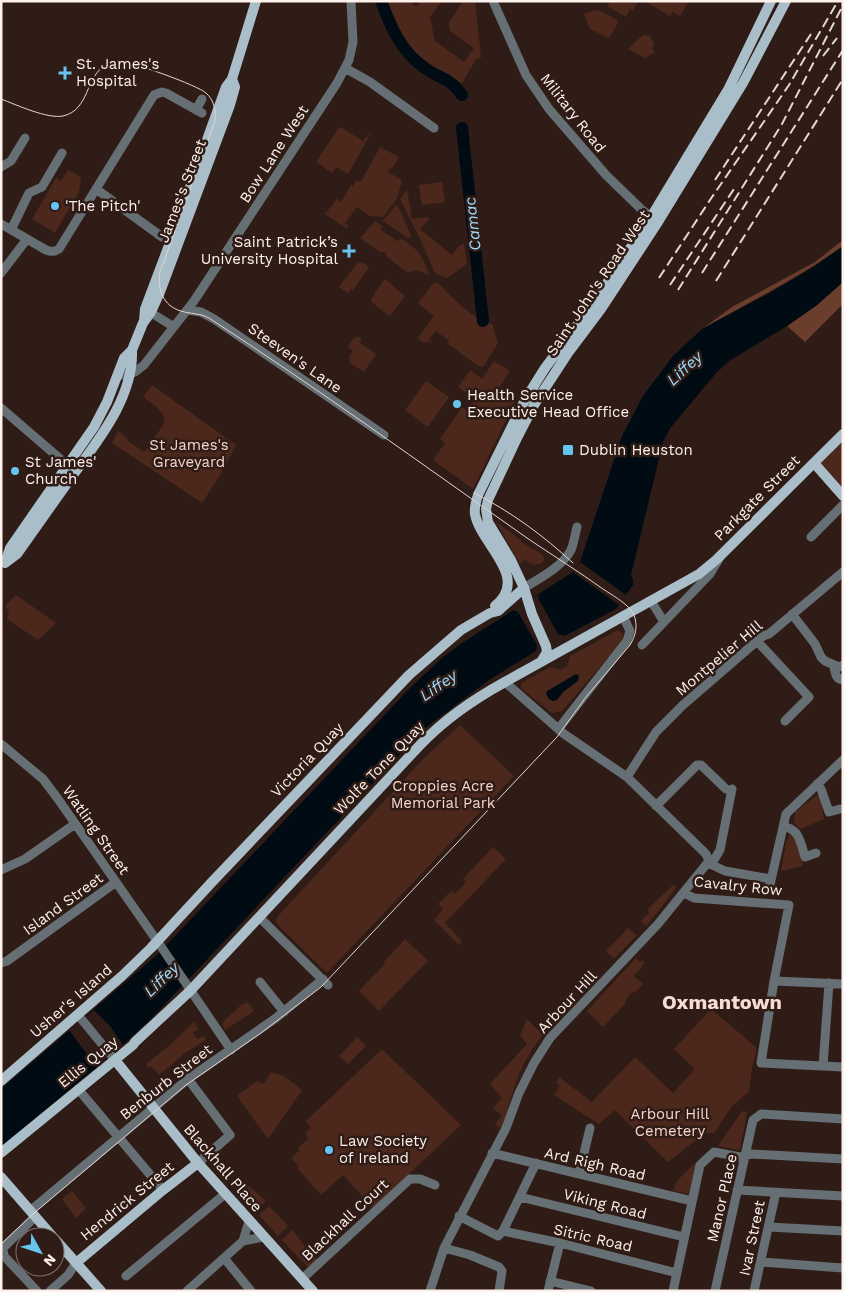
<svg xmlns="http://www.w3.org/2000/svg" width="844" height="1292" viewBox="0 0 844 1292" font-family="'Work Sans',sans-serif">
	<style>
		.green { fill: #4c281c }
		.forest { fill: #6a3d2d }
		.water { fill: #000b13 }
		.pier { fill: #2f1c16 }
		.lines { fill: none; stroke-linecap: round; stroke-linejoin: round }
		.river { stroke: #000b13; stroke-width: 12 }
		.minor { stroke: #656f74; stroke-width: 9 }
		.major { stroke: #a9bec9; stroke-width: 10 }
		.tram { stroke: #e5d6d1; stroke-width: 1 }
		.rail { stroke: #e5d6d1; stroke-width: 2; stroke-dasharray: 10 5; stroke-linecap: butt }
		.poi-dot { fill: #67c4ef; stroke: #2f1c16; stroke-width: 2 }
		.labels { text-anchor: middle; stroke-width: 5; stroke-linejoin: round; paint-order: stroke }
		.poi-label { font-size: 15px; fill: #fff1ec; stroke: #2f1c16; text-anchor: start }
		.street-label { font-size: 15px; fill: #fff1ec; stroke: #2f1c16 }
		.park-label { font-size: 15px; fill: #f6d6ca; stroke: #2f1c16 }
		.water-label { font-size: 16px; font-style: italic; fill: #9dddfe; stroke: #2f1c16 }
		.district-label { font-size: 20px; font-weight: bold; fill: #f8ddd3; stroke: #2f1c16 }
	</style>
	<rect width="100%" height="100%" fill="#2f1c16"/>
	<!-- green -->
	<path class="green" d="M385,1H409L417,7L421,1H442L430,17L435,41L464,62L474,48L450,31L449,22L463,1H475L481,58L476,59L462,83C444,74 423,65 409,50C397,36 391,18 385,1Z
		M610,1H638L633,11L630,9L626,17L607,6Z
		M644,1H689L680,16L672,12L670,16Z
		M596,10H599L617,20L618,23L609,38L590,29L584,14Z
		M643,35L651,36V39L654,43L652,49L655,52L645,58L628,49Z
		M341,127L363,141L369,134L371,133L348,174L336,167L332,173L316,162L339,128Z
		M380,147L399,157L393,167L389,169L388,172L402,180L397,199L383,217L370,216L357,207L345,223L348,226L347,229L325,214L337,199L341,202L351,185L353,186L356,180L360,182L362,180Z
		M68,170L81,177L79,192L55,233L32,219L56,178L61,181Z
		M442,182L445,202L422,205L419,185Z
		M407,189L412,219L428,217L429,219L420,229L452,255L460,245L464,244L467,264L447,278L435,273L420,239L400,199Z
		M396,205L398,206L411,235L408,238L383,221Z
		M375,221L383,227L381,230L397,241L402,239C420,251 423,256 429,276L421,271L420,272L416,270L408,273L387,257L385,252H380L360,238Z
		M358,262L364,263L369,267L353,290L351,289L348,293L339,287Z
		M385,279L405,296L390,316L376,306L375,303L373,304L371,298L374,297V294Z
		M437,282C456,301 466,314 492,324L498,343L483,367L477,365L448,344L449,341L436,331L429,339L432,341L431,343L429,341L424,343L418,338L434,316L418,303L433,284Z
		M358,337L362,338L360,343L376,354L364,372L350,363L349,357L353,351L348,347L354,338Z
		M494,361L510,371L499,388L516,399L473,489L433,460L445,443L440,439L462,407L466,410L475,399L458,387L470,370L482,379Z
		M426,381L449,397L428,427L405,410Z
		M152,385L236,445L219,477L202,503L112,443L118,431L127,438V440L144,452L164,424C167,411 152,404 143,397Z
		M843,434V496L814,463Z
		M496,522L521,540V542L543,555L544,560L542,563L534,565L525,560L520,564Z
		M16,595L56,623L38,640L7,619L9,612L5,606Z
		M618,630L623,634V640L562,711L552,713L521,688V683L550,667L561,670L567,666L570,656Z
		M460,725L514,776L327,973L275,922L279,915L424,758Z
		M820,793L824,819L800,829L794,823L795,812Z
		M790,833H792L801,851L803,866L781,871L786,843Z
		M493,847L506,859L445,923L462,941L459,945L434,920L443,909L438,904L451,891L455,894L466,882L463,879Z
		M673,885L676,887L661,908L646,926L641,921L649,913L648,909Z
		M628,928L637,935L614,959L606,951Z
		M405,939L428,961L379,1011L359,991L385,964L384,962Z
		M636,958L640,962L642,960L645,963L634,976L643,984L636,992L635,991L628,996V997L625,1002L626,1003L603,1027L587,1011Z
		M248,1002L254,1011L225,1030L222,1023L241,1005Z
		M711,1009L757,1048L752,1068L749,1092L733,1105L714,1133H705L668,1162L615,1110L599,1124L554,1095L560,1086L556,1083L559,1077L592,1102L635,1057L673,1093L695,1069L674,1049Z
		M527,1019L543,1035C519,1063 514,1090 503,1124L500,1128L495,1124L502,1116L493,1108L502,1098L490,1084L527,1044L520,1035Z
		M194,1022L199,1029L193,1032L197,1039L204,1036L206,1040L185,1053L159,1075L151,1066L149,1068L146,1064L170,1045Z
		M357,1037L366,1046L348,1064L339,1056Z
		M382,1049L461,1125L373,1208L343,1175L321,1195L297,1168L299,1166L291,1158L300,1150L298,1148L309,1138L305,1134L311,1128L306,1121Z
		M271,1072L284,1076L302,1090L268,1139L237,1096L257,1081L264,1084Z
		M742,1111L747,1112L740,1150L718,1146Z
		M696,1162L689,1194L673,1191L677,1181Z
		M243,1181L266,1201L255,1211L235,1189Z
		M72,1191L86,1208L76,1218L62,1199Z
		M269,1206L288,1226L278,1236L259,1215Z
		M292,1230C301,1239 308,1255 318,1259L309,1268L282,1240Z"/>
	<!-- forest -->
	<path class="forest" d="M843,240V246C798,278 750,302 702,329L732,307L815,262Z
		M843,282V304L805,342L787,326L817,305Z"/>
	<!-- water -->
	<path class="water" d="M843,246V282L817,305L787,326L729,361L716,373L671,427L663,442L631,575L633,579V585L616,609L536,651L489,680L424,729L151,1019L123,1045L1,1147V1089L158,954L410,688L442,658L462,643L573,572L580,562L622,436L643,396L673,356L702,329L773,291L815,266Z
		M576,674L579,676L578,681L563,692L557,700L553,701L549,699L546,694L547,691Z"/>
	<!-- pier -->
	<path class="pier" d="M580,562L626,595L619,605L573,572Z
		M540,594L538,598L558,634L565,636L536,651L537,645L518,612L513,610Z
		M94,1010L110,1026L123,1045L98,1065L83,1049L69,1030Z"/>
	<g class="lines">
		<!-- river -->
		<path class="river" d="M381,1C391,27 401,52 425,68C441,80 448,76 462,95
			M462,128L483,321"/>
		<!-- minor -->
		<path class="minor" d="M493,1L526,75L549,109L606,175L641,209L657,221
			M345,68L370,82L434,128
			M196,110L202,99
			M1,167L11,161L25,138
			M96,189L162,237L175,242
			M1,224L46,250C51,252 55,252 59,249L154,95L162,92L166,93L202,113
			M11,230L29,193L42,187L62,153
			M1,273L27,239
			M145,309L174,327
			M187,310L201,312L214,319L384,435
			M117,376L135,372L144,365L194,301L337,83L349,60L353,42L351,1
			M1,408L73,470
			M811,537L843,505
			M524,588C540,578 562,567 571,550C574,543 575,534 577,527
			M651,601L664,622
			M792,614L815,644L821,657L825,661L839,667L843,665
			M757,641L809,697L785,721
			M642,645L710,574L719,559
			M834,666C835,672 835,679 843,680
			M559,728L627,641L630,631L623,616
			M1,744L43,779L58,799L162,948L231,1050
			M627,777L656,732L683,705L763,636L769,634L843,572
			M817,784L821,789L829,812L840,809
			M656,806L697,765H701L726,789
			M784,827C799,828 801,844 805,857L816,853
			M708,863L714,860L720,850L732,789
			M708,863L725,871L771,879
			M1,870L25,859L75,824
			M769,889L786,814L843,760
			M684,893L694,898L789,905L774,981L761,1063L843,1067
			M259,917L328,985
			M1,963L7,961L116,882
			M774,981L843,984
			M260,982L284,1012
			M78,1015L115,1060
			M823,1066L829,983
			M188,1079L230,1135L198,1163
			M78,1089L163,1190
			M492,1153L692,1201
			M579,1174L590,1128
			M737,1190L843,1196
			M520,1197L684,1237
			M30,1211L188,1079L276,1018L323,979
			M459,1216L498,1236L503,1231L536,1163
			M35,1217L5,1246L3,1249L4,1256L37,1291
			M769,1227L843,1231
			M503,1231L560,1243L677,1273
			M243,1241L249,1221
			M444,1248L470,1255L499,1267L502,1271L499,1291
			M224,1258L251,1291
			M761,1262L843,1268
			M126,1276L225,1194
			M302,1279L410,1179H420L435,1185
			M550,1281L591,1291
			M50,1291L68,1275L76,1263
			M187,1291L243,1241L263,1237
			M430,1291L444,1248L506,1128L519,1093L534,1063L550,1038L658,924L709,861L706,854L627,777L564,734L505,682
			M548,1291L560,1243
			M673,1291L700,1165L714,1152L740,1157L752,1154L843,1159
			M715,1291L753,1120L761,1114L843,1119
			M754,1291L776,1192"/>
		<!-- major -->
		<path class="major" d="M144,321L145,309L171,240L226,87L232,79L256,1
			M814,463L843,496
			M5,563L10,548L94,427L107,402L124,358L132,350L143,323L151,312L160,292L230,105L235,87L232,79
			M5,563L17,554C34,530 51,506 68,482C95,444 134,399 132,350
			M495,606C531,577 480,544 475,514C474,507 476,501 478,495L525,400L545,368L593,304L651,217L729,88L771,1
			M541,662L547,652L546,646L532,614L524,588L511,560L488,522L486,509L488,500L517,438L534,405L568,353L601,309L658,222L743,83L786,1
			M115,1060L198,1163L313,1291
			M1,1081L122,976L151,948L212,882L409,675L461,630L490,613L498,611L524,588
			M1,1153L133,1045L135,1042L190,991L421,744C446,718 474,699 505,682L699,574L716,560L843,434
			M1,1177L53,1237
			M55,1239L101,1291
			M76,1263L163,1190L198,1163"/>
		<!-- tram -->
		<path class="tram" d="M1,99C17,105 47,119 63,116C90,110 85,76 106,65C110,63 115,61 120,61C132,62 197,85 206,93C214,100 216,110 215,121L160,272C157,289 163,306 181,311C190,314 200,313 209,318C317,388 422,464 527,538C552,555 578,571 603,589C612,595 623,601 630,609C639,620 637,634 630,645L586,697L557,737L321,987L261,1033L186,1085L33,1214L1,1244
			M474,493C510,511 544,536 573,563"/>
		<!-- rail -->
		<path class="rail" d="M823,56L837,38
			M715,180L811,34
			M702,273L843,50
			M659,278L710,200L789,85L838,1
			M716,281L843,79
			M670,285L734,189
			M678,290L782,124L841,9"/>
	</g>
	<!-- markers -->
	<g class="poi-dot">
		<path d="M62.5 65.5h5v5h5v5h-5v5h-5v-5h-5v-5h5z"/>
		<circle cx="55" cy="206" r="5"/>
		<path d="M346.5 243.5h5v5h5v5h-5v5h-5v-5h-5v-5h5z"/>
		<circle cx="457" cy="404" r="5"/>
		<rect x="562" y="444" width="12" height="12" rx="2.5"/>
		<circle cx="15" cy="471" r="5"/>
		<circle cx="329" cy="1150" r="5"/>
	</g>
	<g class="labels">
		<!-- poi labels -->
		<g class="poi-label">
			<text x="76" y="69">St. James's<tspan x="76" dy="17">Hospital</tspan></text>
			<text x="65" y="211">'The Pitch'</text>
			<text x="338" y="247" text-anchor="end">Saint Patrick’s<tspan x="338" dy="17">University Hospital</tspan></text>
			<text x="467" y="400">Health Service<tspan x="467" dy="17">Executive Head Office</tspan></text>
			<text x="579" y="455">Dublin Heuston</text>
			<text x="25" y="467">St James'<tspan x="25" dy="17">Church</tspan></text>
			<text x="339" y="1146">Law Society<tspan x="339" dy="17">of Ireland</tspan></text>
		</g>
		<!-- street labels -->
		<g class="street-label">
			<text transform="translate(573 113) rotate(52)" y="5">Military Road</text>
			<text transform="translate(274 154) rotate(-57)" y="5">Bow Lane West</text>
			<text transform="translate(182 191) rotate(-69)" y="5">James's Street</text>
			<text transform="translate(598 283) rotate(-56)" y="5">Saint John's Road West</text>
			<text transform="translate(295 358) rotate(35)" y="5">Steeven's Lane</text>
			<text transform="translate(757 498) rotate(-45)" y="5">Parkgate Street</text>
			<text transform="translate(719 658) rotate(-40)" y="5">Montpelier Hill</text>
			<text transform="translate(307 760) rotate(-46)" y="5">Victoria Quay</text>
			<text transform="translate(379 768) rotate(-46)" y="5">Wolfe Tone Quay</text>
			<text transform="translate(96 830) rotate(55)" y="5">Watling Street</text>
			<text transform="translate(738 886) rotate(6)" y="5">Cavalry Row</text>
			<text transform="translate(63 904) rotate(-36)" y="5">Island Street</text>
			<text transform="translate(71 1001) rotate(-41)" y="5">Usher's Island</text>
			<text transform="translate(567 1002) rotate(-47)" y="5">Arbour Hill</text>
			<text transform="translate(88 1062) rotate(-39)" y="5">Ellis Quay</text>
			<text transform="translate(166 1082) rotate(-38)" y="5">Benburb Street</text>
			<text transform="translate(595 1164) rotate(13)" y="5">Ard Righ Road</text>
			<text transform="translate(223 1168) rotate(49)" y="5">Blackhall Place</text>
			<text transform="translate(722 1198) rotate(-77)" y="5">Manor Place</text>
			<text transform="translate(127 1201) rotate(-39)" y="5">Hendrick Street</text>
			<text transform="translate(605 1204) rotate(14)" y="5">Viking Road</text>
			<text transform="translate(345 1220) rotate(-43)" y="5">Blackhall Court</text>
			<text transform="translate(593 1238) rotate(13)" y="5">Sitric Road</text>
			<text transform="translate(752 1238) rotate(-78)" y="5">Ivar Street</text>
		</g>
		<!-- park labels -->
		<g class="park-label">
			<text x="189" y="450">St James's<tspan x="189" dy="17">Graveyard</tspan></text>
			<text x="443" y="791">Croppies Acre<tspan x="443" dy="17">Memorial Park</tspan></text>
			<text x="670" y="1119">Arbour Hill<tspan x="670" dy="17">Cemetery</tspan></text>
		</g>
		<!-- water labels -->
		<g class="water-label">
			<text transform="translate(472 224) rotate(-96)" y="6">Camac</text>
			<text transform="translate(684 368) rotate(-43)" y="6">Liffey</text>
			<text transform="translate(438 685) rotate(-35)" y="6">Liffey</text>
			<text transform="translate(161 979) rotate(-44)" y="6">Liffey</text>
		</g>
		<!-- district labels -->
		<g class="district-label">
			<text x="722" y="1009">Oxmantown</text>
		</g>
	</g>
	<!-- border -->
	<rect width="844" height="1292" fill="none" stroke="#fff1ec" stroke-width="5"/>
	<!-- north arrow -->
	<g transform="translate(40 1252) rotate(130)"><circle r="24" fill="#2f1c16" stroke="#82716c"/>
	<path d="M0-4L9 19L0 12L-9 19Z" fill="#67c4ef"/>
	<text y="-8" font-size="14" font-weight="bold" text-anchor="middle" fill="#fff1ec">N</text>
	</g>
</svg>
